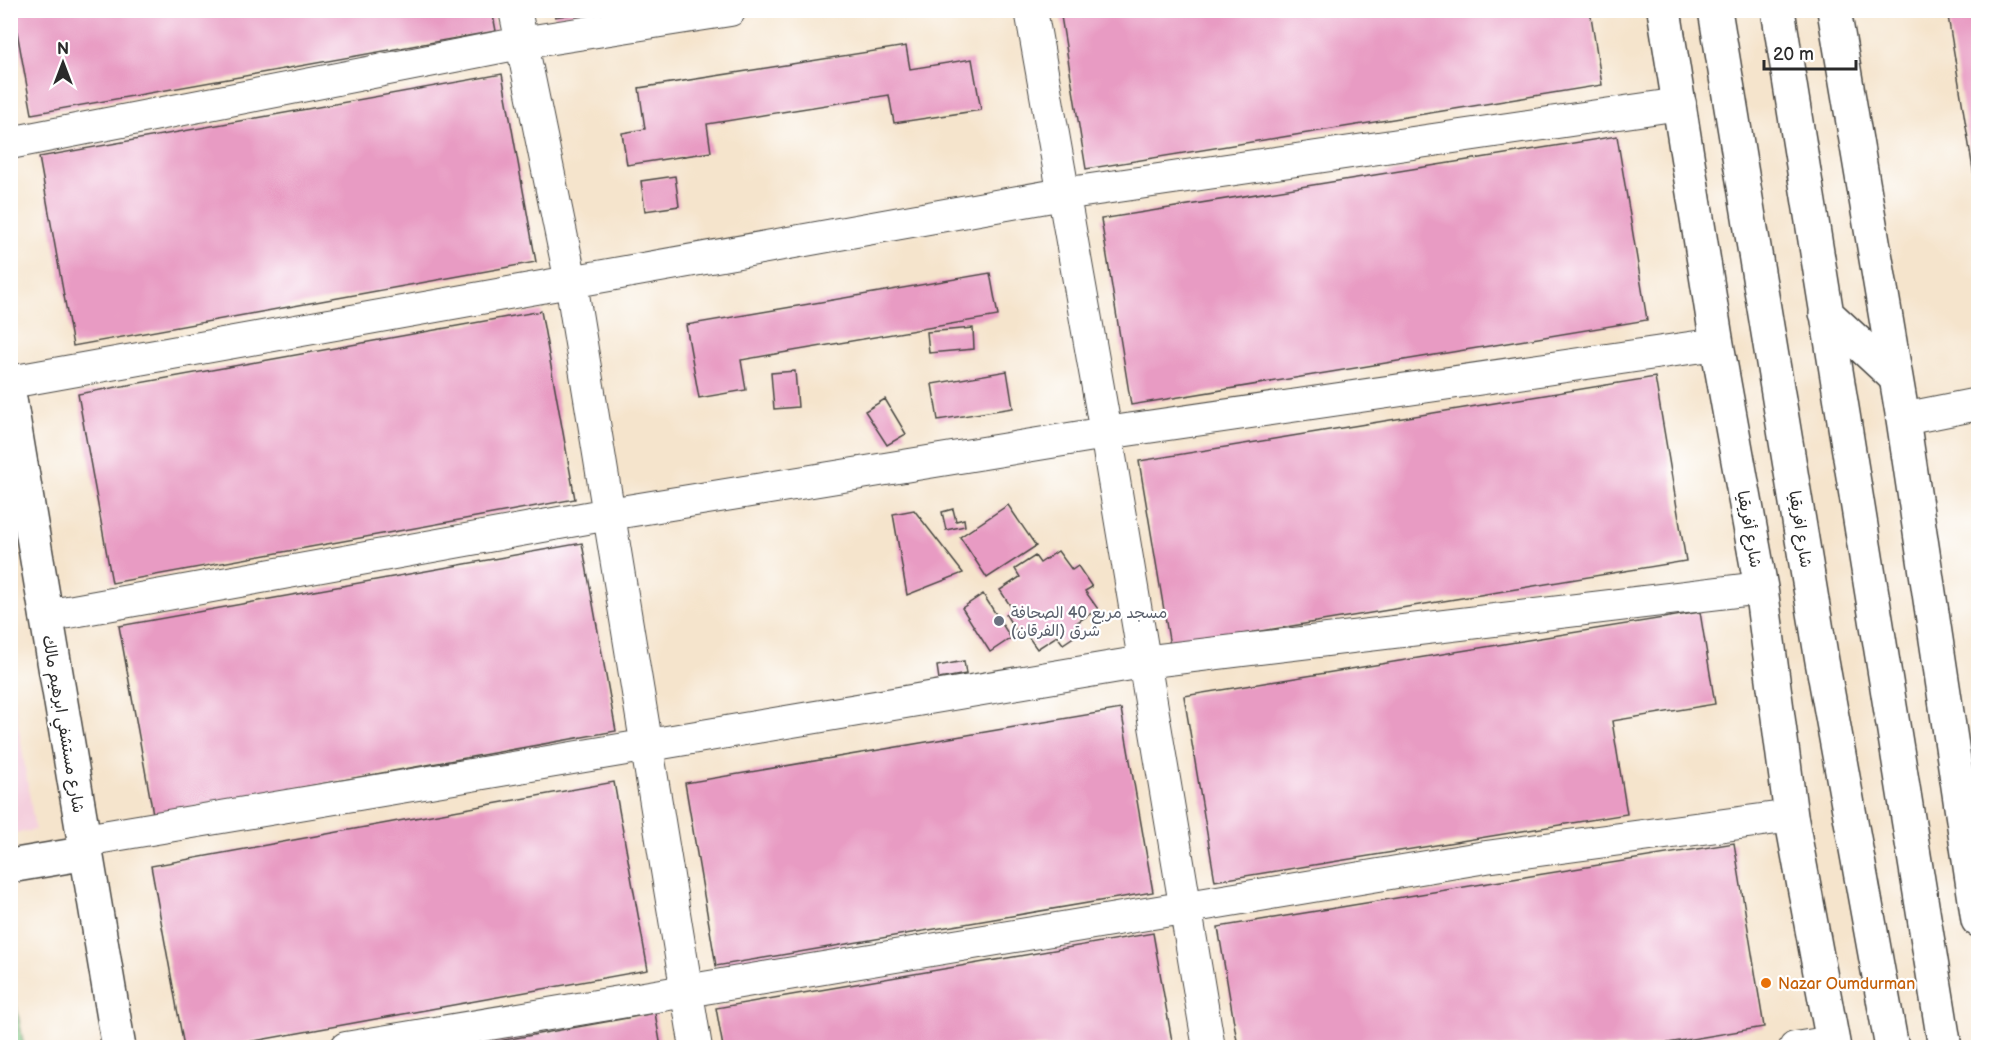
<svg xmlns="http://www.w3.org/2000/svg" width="1989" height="1058" viewBox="0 0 1989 1058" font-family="'Balsamiq Sans','Playpen Sans Arabic',sans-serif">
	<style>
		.built { fill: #f4cfdd }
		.green { fill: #84ca85; stroke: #587a58; stroke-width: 1.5 }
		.building { fill: #e89bc3 }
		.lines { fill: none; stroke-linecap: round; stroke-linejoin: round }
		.street-casing { stroke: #494743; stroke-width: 34 }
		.secondary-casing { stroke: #494743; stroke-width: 36 }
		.highway-casing { stroke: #494743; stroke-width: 36 }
		.street { stroke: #fff; stroke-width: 32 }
		.secondary { stroke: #fff; stroke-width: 33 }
		.highway { stroke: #fff; stroke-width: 33 }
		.worship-dot { fill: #6b7280; stroke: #fff; stroke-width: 2 }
		.food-dot { fill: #e8710a; stroke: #fff; stroke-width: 2 }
		.labels { text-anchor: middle; stroke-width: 4.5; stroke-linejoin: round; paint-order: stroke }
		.street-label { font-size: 16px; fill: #2b2b2b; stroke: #fff }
		.worship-label { font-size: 16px; fill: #5b616d; stroke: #fff; text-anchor: start }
		.food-label { font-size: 16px; fill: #c56008; stroke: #fff; text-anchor: start }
	</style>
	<rect width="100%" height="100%" fill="#fff"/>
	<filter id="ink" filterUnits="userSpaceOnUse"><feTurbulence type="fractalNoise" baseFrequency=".0167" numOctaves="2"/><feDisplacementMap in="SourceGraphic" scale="12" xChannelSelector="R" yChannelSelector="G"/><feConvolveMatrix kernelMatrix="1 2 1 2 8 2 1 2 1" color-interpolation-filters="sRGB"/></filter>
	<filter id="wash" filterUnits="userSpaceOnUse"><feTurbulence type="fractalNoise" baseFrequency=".008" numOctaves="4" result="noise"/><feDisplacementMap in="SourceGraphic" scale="24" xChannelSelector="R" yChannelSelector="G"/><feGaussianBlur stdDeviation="1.35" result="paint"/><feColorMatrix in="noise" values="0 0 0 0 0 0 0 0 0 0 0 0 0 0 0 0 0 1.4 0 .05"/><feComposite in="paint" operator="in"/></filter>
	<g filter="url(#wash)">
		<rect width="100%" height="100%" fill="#f5e4cc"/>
		<!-- built -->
		<path class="built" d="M11,680L35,830L11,834H10Z"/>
		<!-- green -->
		<path class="green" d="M11,978L24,1047H11Z"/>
		<g id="blocks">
			<!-- building -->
			<path class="building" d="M13,10H492L496,31L32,114Z
				M554,10H586V12L555,17Z
				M1060,10H1590L1602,85L1086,169Z
				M1947,10H1978V194H1977Z
				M906,46L910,69L972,59L981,110L894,123L889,95L707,124L711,152L627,165L622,133L645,129L639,88Z
				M502,74L536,262L73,346L39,157Z
				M1617,136L1647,320L1131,405L1101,219Z
				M675,176L679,206L645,211L641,181Z
				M990,273L998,316L741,360L746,390L699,398L686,325Z
				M541,311L575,499L112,583L78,394Z
				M973,328L974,349L929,353L927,332Z
				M795,371L798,407L774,409L771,373Z
				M1007,371L1013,408L938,420L932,384Z
				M1655,377L1686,561L1170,646L1139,461Z
				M885,399L906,434L887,445L865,411Z
				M1008,505L1036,546L987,578L960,537Z
				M953,509L956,521L964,519L965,526L946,530L942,512Z
				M914,510L963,573L907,595L893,514Z
				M582,543L616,731L153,814L119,626Z
				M1058,551L1072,570L1078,566L1092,587L1085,591L1098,609L1076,623L1081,632L1063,644L1057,636L1037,649L1025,632L1019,636L1006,615L1013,610L1000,590L1020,577L1015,569L1035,556L1040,563Z
				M983,594L1011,638L990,652L962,608Z
				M1700,612L1715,704L1612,721L1627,814L1215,881L1184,696Z
				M964,661L966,674L939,679L937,666Z
				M1121,709L1153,892L716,966L685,783Z
				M614,782L648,970L220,1047H184L151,866Z
				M1734,843L1764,1027L1644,1047H1238L1218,927Z
				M1153,933L1173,1047H723L716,1008Z
				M655,1013L661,1047H472V1046Z"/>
		</g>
	</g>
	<g filter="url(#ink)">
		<use href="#blocks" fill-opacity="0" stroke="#494743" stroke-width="1.5"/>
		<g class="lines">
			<defs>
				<path id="street" d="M515,10L571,282L696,1048
					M1031,10L1106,433L1209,1048
					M10,143L521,43L730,10
					M10,382L1063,194L1680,104
					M1903,419L1978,404
					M46,616L609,514L1106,433L1717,344
					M85,840L1143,662L1761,588
					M346,1048L1486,857L1791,816
					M1795,1048L1833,1042"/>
				<path id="secondary" d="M1664,10L1717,344L1761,588L1791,816L1834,1048
					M1834,10L1903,419L1978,920
					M10,399L119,1048
					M10,866L87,853"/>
				<path id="highway" d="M1715,10L1822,661L1892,1048
					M1778,10L1945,1048
					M1826,313L1895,377"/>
			</defs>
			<!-- street casing -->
			<use href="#street" class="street-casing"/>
			<!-- secondary casing -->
			<use href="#secondary" class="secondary-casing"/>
			<!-- highway casing -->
			<use href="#highway" class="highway-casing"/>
			<!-- street -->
			<use href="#street" class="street"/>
			<!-- secondary -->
			<use href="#secondary" class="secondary"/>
			<!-- highway -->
			<use href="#highway" class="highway"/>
		</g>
	</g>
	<!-- markers -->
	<circle class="worship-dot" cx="999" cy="621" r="6"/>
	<circle class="food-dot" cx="1766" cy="983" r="6"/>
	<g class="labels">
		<!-- street labels -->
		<g class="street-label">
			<text transform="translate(1750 529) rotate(80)" y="6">شارع أفريقيا</text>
			<text transform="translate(1801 529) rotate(81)" y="6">شارع افريقيا</text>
			<text transform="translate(64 724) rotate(80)" y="6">شارع مستشفي ابرهيم مالك</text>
		</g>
		<!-- worship labels -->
		<g class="worship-label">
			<text x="1011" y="618">مسجد مربع 40 الصحافة<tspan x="1011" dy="18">شرق (الفرقان)</tspan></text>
		</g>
		<!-- food labels -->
		<g class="food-label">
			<text x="1778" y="989">Nazar Oumdurman</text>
		</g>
	</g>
	<!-- margin -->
	<rect width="1989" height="1058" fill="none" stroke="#fff" stroke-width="36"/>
	<!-- north arrow -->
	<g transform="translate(63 63)" stroke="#ffffff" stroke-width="4.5" paint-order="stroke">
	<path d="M0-4.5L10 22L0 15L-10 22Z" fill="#2b2b2b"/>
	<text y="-9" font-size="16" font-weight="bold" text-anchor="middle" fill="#2b2b2b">N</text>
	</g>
	<!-- scale -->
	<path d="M1764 60v9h92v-9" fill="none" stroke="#2b2b2b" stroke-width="3"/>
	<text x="1773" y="60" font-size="18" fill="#2b2b2b" stroke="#ffffff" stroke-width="4.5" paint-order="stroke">20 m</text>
</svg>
